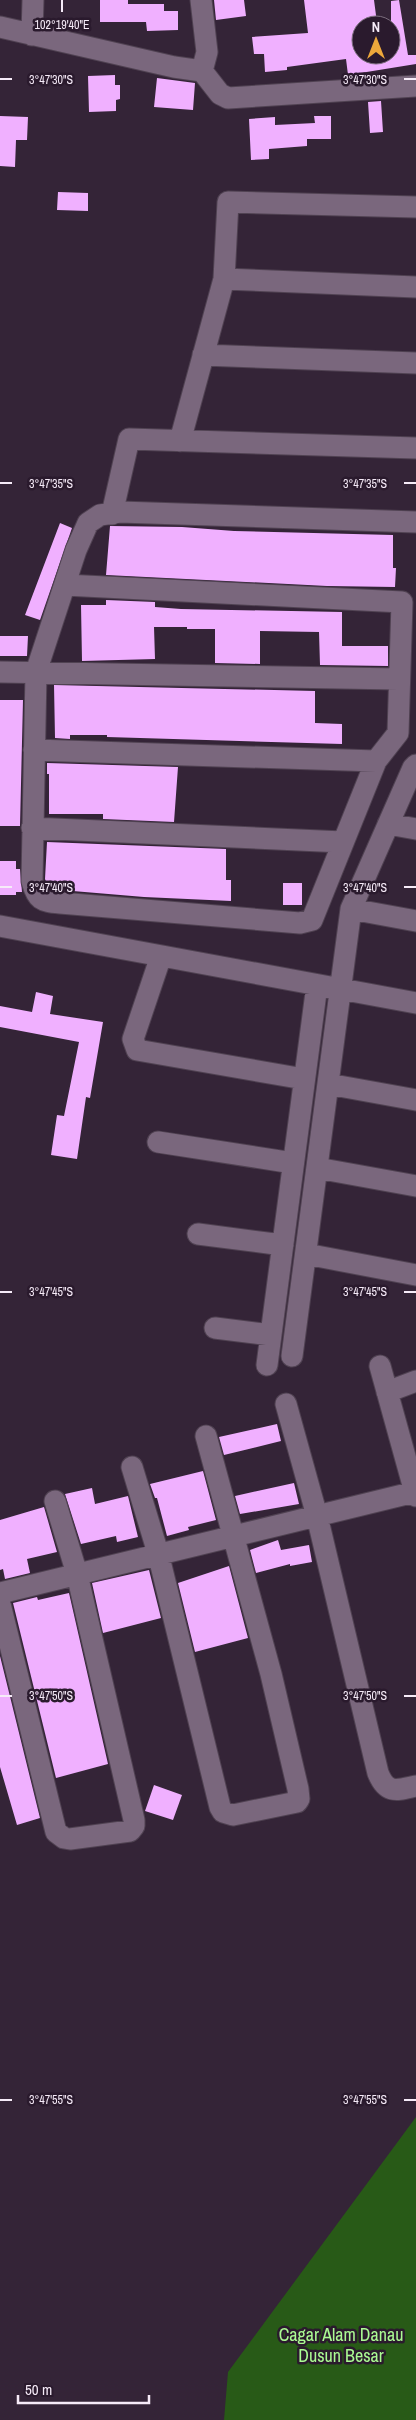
<svg xmlns="http://www.w3.org/2000/svg" width="416" height="2420" viewBox="0 0 416 2420" font-family="'Archivo Narrow',sans-serif">
	<style>
		.green { fill: #285a17 }
		.building { fill: #f0b0ff }
		.lines { fill: none; stroke-linecap: round; stroke-linejoin: round }
		.minor-casing { stroke: #504252; stroke-width: 23 }
		.minor { stroke: #7a677d; stroke-width: 21 }
		.ticks { fill: none; stroke: #f6ebf8; stroke-width: 2 }
		.labels { text-anchor: middle; stroke-width: 5; stroke-linejoin: round; paint-order: stroke }
		.park-label { font-size: 18px; fill: #abfb93; stroke: #2a1a2d }
		.ticks-label { font-size: 12px; text-anchor: middle; fill: #f6ebf8; stroke: #2a1a2d; stroke-width: 5; stroke-linejoin: round; paint-order: stroke }
	</style>
	<rect width="100%" height="100%" fill="#342437"/>
	<!-- green -->
	<path class="green" d="M416,2117V2420H224L228,2372Z"/>
	<!-- building -->
	<path class="building" d="M100,0H128V4H164V11H178V30L147,31L146,22H100Z
		M214,0H244L246,16L216,20Z
		M304,0H374L377,23L361,25V55H391V1L399,0L408,55H416V64L348,75L346,59L287,67V70L265,72L264,54H254L252,37L308,33Z
		M115,75V85H120V99L116,100V111L89,112L88,76Z
		M157,78L195,83L193,110L154,107Z
		M381,101L383,132L370,133L368,102Z
		M0,116L28,117L27,140H16L15,167L0,166Z
		M314,116H331V139H307V146L269,149V159L251,160L249,119L275,117V125L315,123Z
		M58,192L88,193V211L57,210Z
		M60,523L72,528L40,620L25,615Z
		M110,526L182,527L234,531L393,535V568H396L395,587L327,586L106,575Z
		M106,600L155,602V607L181,609L342,612V646H388V666L320,665L319,632L260,631V664L215,663V629H187V627H154L155,659L82,661L81,605H106Z
		M0,636H28L27,656H0Z
		M54,685L315,691V723L342,724V744L107,737V735H70V739L55,738Z
		M0,700H23L20,826H0Z
		M47,763L178,767L174,822L103,819V814H49V774H47Z
		M47,842L226,849V880H231V901L144,897L49,889L45,879Z
		M0,861H16V869H20L22,892H16V895H0Z
		M283,883H302V905H283Z
		M36,992L53,996L50,1014L103,1022L90,1098L86,1097L77,1159L51,1155L57,1115L64,1116L79,1042L0,1027V1006L32,1012Z
		M277,1424L281,1441L224,1455L219,1437Z
		M203,1471L216,1520L188,1527L189,1530L167,1536L157,1498H155L150,1484Z
		M294,1483L299,1504L240,1514L235,1496Z
		M92,1488L95,1504L128,1496L138,1537L117,1542L116,1536L81,1544L65,1494Z
		M44,1507L57,1552L27,1559L30,1573L5,1579L3,1569L0,1570V1520Z
		M278,1540L281,1550L309,1545L312,1562L290,1566V1564L256,1573L250,1550Z
		M229,1566L248,1638L195,1652L178,1583Z
		M149,1570L161,1618L103,1633L92,1583Z
		M69,1593L108,1764L56,1778L13,1603L37,1597L38,1600Z
		M0,1656L40,1818L17,1825L0,1767Z
		M154,1785L182,1795L173,1820L145,1811Z"/>
	<g class="lines">
		<defs>
			<path id="minor" d="M201,0L207,52L202,71
				M0,27L174,67L202,71L220,94L228,98L416,86
				M32,35L33,0
				M224,279L416,287
				M203,355L416,363
				M180,441L224,279L228,202L416,207
				M112,514L129,439L416,448
				M65,585L402,602L398,733L376,761L312,920L300,923L60,903C41,901 37,900 32,881L36,672L76,550L88,523L100,515L120,512L416,522
				M0,672L398,679
				M34,750L376,761
				M388,824L416,829
				M32,828L343,842
				M351,909L416,921
				M0,926L416,1003
				M161,956L133,1039L137,1050L304,1079
				M328,1084L416,1100
				M158,1142L293,1163
				M317,1168L416,1186
				M198,1234L283,1245
				M306,1254L416,1275
				M215,1328L271,1335
				M292,1356L351,909L413,768L416,765
				M267,1365L317,985
				M380,1366L416,1496
				M387,1392L416,1381
				M286,1404L317,1516L378,1773C387,1795 397,1790 416,1786
				M132,1467L158,1553L220,1807L223,1812L233,1815L297,1802L299,1799L298,1789L271,1674L206,1436
				M0,1593L415,1492
				M0,1604L56,1832L64,1838L70,1839L130,1831L134,1826V1820L77,1574L55,1501"/>
		</defs>
		<!-- minor casing -->
		<use href="#minor" class="minor-casing"/>
		<!-- minor -->
		<use href="#minor" class="minor"/>
	</g>
	<!-- ticks -->
	<path class="ticks" d="M62,0V12M0,79H12M404,79H416M0,483H12M404,483H416M0,887H12M404,887H416M0,1292H12M404,1292H416M0,1696H12M404,1696H416M0,2100H12M404,2100H416"/>
	<g class="labels">
		<!-- park labels -->
		<g class="park-label">
			<text x="341" y="2341">Cagar Alam Danau<tspan x="341" dy="21">Dusun Besar</tspan></text>
		</g>
	</g>
	<g class="ticks-label">
		<text x="62" y="29">102°19'40"E</text>
		<text x="51" y="84">3°47'30"S</text>
		<text x="365" y="84">3°47'30"S</text>
		<text x="51" y="488">3°47'35"S</text>
		<text x="365" y="488">3°47'35"S</text>
		<text x="51" y="892">3°47'40"S</text>
		<text x="365" y="892">3°47'40"S</text>
		<text x="51" y="1296">3°47'45"S</text>
		<text x="365" y="1296">3°47'45"S</text>
		<text x="51" y="1700">3°47'50"S</text>
		<text x="365" y="1700">3°47'50"S</text>
		<text x="51" y="2104">3°47'55"S</text>
		<text x="365" y="2104">3°47'55"S</text>
	</g>
	<!-- north arrow -->
	<g transform="translate(376 40)"><circle r="24" fill="#2a1a2d" stroke="#7c6e7e"/>
	<path d="M0-4L9 19L0 12L-9 19Z" fill="#eda83b"/>
	<text y="-8" font-size="14" font-weight="bold" text-anchor="middle" fill="#f6ebf8">N</text>
	</g>
	<!-- scale -->
	<path d="M18 2395v8h131v-8" fill="none" stroke="#f6ebf8" stroke-width="2.5"/>
	<text x="25" y="2395" font-size="15" fill="#f6ebf8" stroke="#2a1a2d" stroke-width="4" paint-order="stroke">50 m</text>
</svg>
